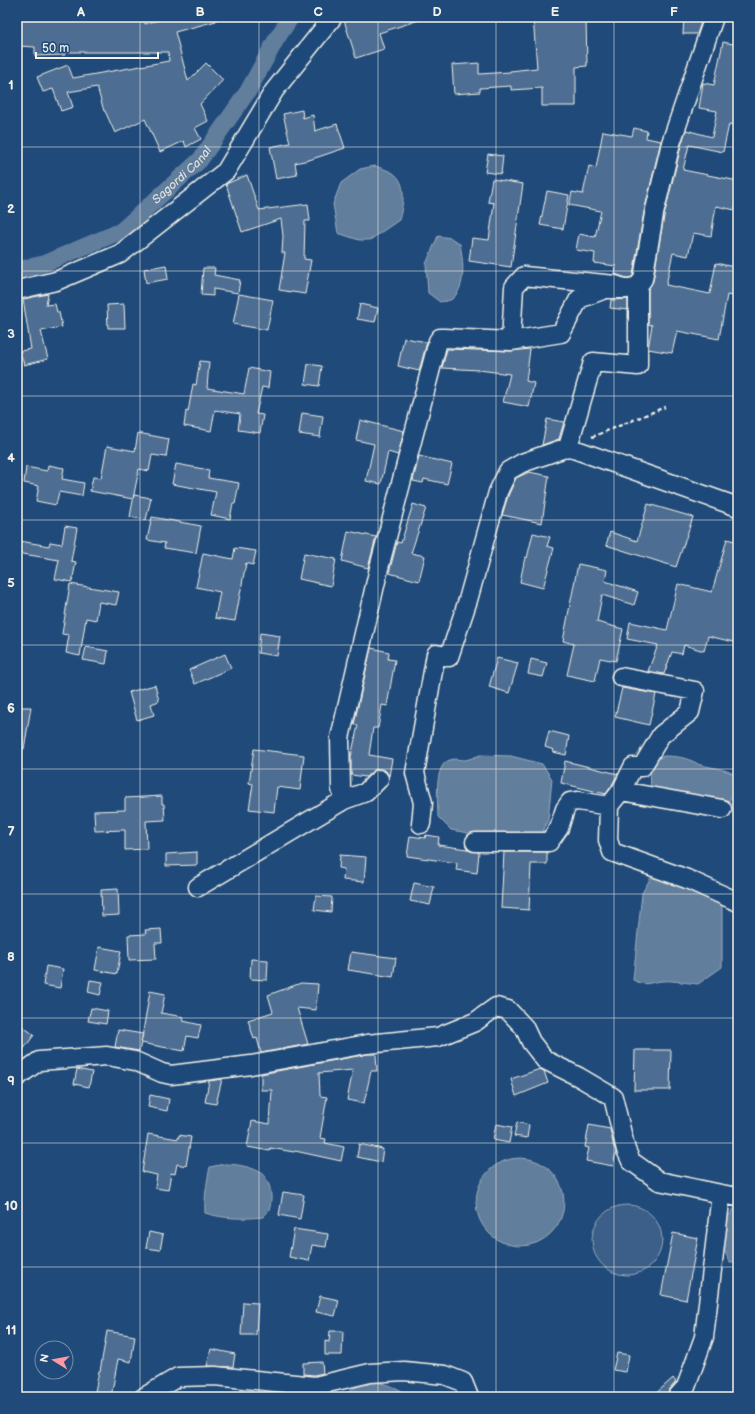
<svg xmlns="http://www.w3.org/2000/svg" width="755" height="1414" viewBox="0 0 755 1414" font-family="'Balsamiq Sans',sans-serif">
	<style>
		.green { fill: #3a5f88; stroke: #97a8b8 }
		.water { fill: #627e9d; stroke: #9cacbb }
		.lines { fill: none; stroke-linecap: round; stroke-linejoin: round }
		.canal { stroke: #627e9d; stroke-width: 17 }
		.building { fill: #4d6e92; stroke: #f4f1e8 }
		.street-casing { stroke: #f4f1e8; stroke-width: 21 }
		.path { stroke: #f4f1e8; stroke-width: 2.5; stroke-dasharray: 4 3; stroke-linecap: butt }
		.street { stroke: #1f4a7a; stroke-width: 18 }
		.grid { fill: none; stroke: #f4f1e8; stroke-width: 1; stroke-opacity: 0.55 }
		.labels { text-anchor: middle; stroke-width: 3; stroke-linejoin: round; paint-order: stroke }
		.water-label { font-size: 12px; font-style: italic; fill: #dee0dd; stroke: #1f4a7a }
		.neatline { fill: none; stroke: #f4f1e8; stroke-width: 1.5 }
		.grid-label { font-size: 13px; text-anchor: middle; font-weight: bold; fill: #f4f1e8 }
	</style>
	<rect width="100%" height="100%" fill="#1f4a7a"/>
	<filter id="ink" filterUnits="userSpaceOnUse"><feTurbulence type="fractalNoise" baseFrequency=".025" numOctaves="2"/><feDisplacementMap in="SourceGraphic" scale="8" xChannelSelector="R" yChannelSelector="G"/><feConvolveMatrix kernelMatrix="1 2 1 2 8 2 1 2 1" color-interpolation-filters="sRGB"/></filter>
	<g filter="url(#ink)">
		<!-- green -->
		<path class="green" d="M592 1240a35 35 0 1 1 70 0a35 35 0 1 1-70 0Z"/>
		<!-- water -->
		<path class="water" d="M375,166C381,168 388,170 393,173C408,183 403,205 399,220L370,240H359L338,233L333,204L341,183L360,169Z
			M438,236L451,238L460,244C463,260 467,287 452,299C450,301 444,301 440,302L428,293L426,264Z
			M480,755L511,756L542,764L552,779L548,820L540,838L468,833L451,830L438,817C438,804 433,764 450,760C454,758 460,760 465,760C470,759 475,757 480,755Z
			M664,756C674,756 683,757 692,761C696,762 698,765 701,765C713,768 724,768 735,775C736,786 734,794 728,803L651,791L650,768L654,760Z
			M653,874L687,887L722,905V967L698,984C686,983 673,980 662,981C648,982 648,987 633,980L642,893Z
			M476 1202a44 44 0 1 1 88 0a44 44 0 1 1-88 0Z
			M224,1164C235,1164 248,1166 258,1171C270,1177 273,1195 270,1207C269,1211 266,1214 263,1217C244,1219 224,1219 205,1213C204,1200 207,1180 210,1167Z
			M736,1206H738V1262H730L723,1248L726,1220Z
			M377,1382C388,1385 400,1387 408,1397H342C352,1387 363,1384 377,1382Z"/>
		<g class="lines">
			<!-- canal -->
			<path class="canal" id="s1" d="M17,270L43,264L121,231L200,160L248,91L277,38L291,17"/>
		</g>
		<!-- building -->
		<path class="building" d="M20,17H144L145,24L169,17H215L216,21L175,32L188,81L206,63L223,80L200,104L208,121L195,128L201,139L186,147L184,141L160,152L145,119L115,133L105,111H104L97,87L68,92L73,107L61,111L53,89L43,92L37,77L68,65L73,78L169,61L168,52H64L65,55L35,56V47L19,46Z
			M343,17H421L422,19L379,33L384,49L356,58Z
			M533,17H586L587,66L576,67V106H542V88L511,90V86L480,88V92L454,94L452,65L479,63V74L510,72V71L537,68Z
			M684,17H703L697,34H683Z
			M723,42L738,45V125L729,124L723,152L689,145L683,170L738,181V193L735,210L716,206L711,236L693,233L688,256L673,253L666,285L710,294L716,263L738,268V297L727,295L719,339L677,331L672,353L648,349L652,325L648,324V289L653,281L664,216L681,146L686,130L712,137L717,111L699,108L703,83L714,85Z
			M302,110L303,118L313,115L315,131L337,124L345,148L309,160L295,163L297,175L276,179L270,147L290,143L283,114Z
			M634,128L647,131L646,138L661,141L644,212L633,275L632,277L627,278L615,274L616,266L594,263L595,253L576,250L579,234L595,237L601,211L569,205L572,192L583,194L589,166L596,168L603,131L632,136Z
			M488,154L503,156L501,174L485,172Z
			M247,175L259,210L308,204L310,221H305L304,259L311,260L305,294L279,290L285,253H282L283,236L281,219L242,232L226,184Z
			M492,179L523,184L511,267L469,261L472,238L489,240L494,203L488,202Z
			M547,191L569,195L563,229L540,225Z
			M166,265L168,279L146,283L144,269Z
			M203,268H215L214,275L240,280L238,293L213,289V296L201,295Z
			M48,294L46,305L55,304L57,312H59L62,327L41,331L48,359L24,365L20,351L31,349L23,299Z
			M239,294L273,300L267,330L233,324Z
			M628,299V310L610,308L611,300Z
			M124,304L125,328H108L107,305Z
			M360,304L378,308L375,322L357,319Z
			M404,338L427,342L419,371L398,366Z
			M447,349L511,351L530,349L526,381L534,383L529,407L503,402L510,374L479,370L442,368Z
			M200,361L209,362L207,388L244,394L249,368L270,372L268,388L262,387L256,414L263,415L260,433L238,430L240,414L215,410L211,431L184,426L186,411L188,412L193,384L196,385Z
			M308,364L322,366L319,386L305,384Z
			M302,413L323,416L320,437L299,434Z
			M547,419L564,422L559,439L542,445Z
			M360,420L404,431L398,455L388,452L381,484L366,481L374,444L356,440Z
			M138,433L169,439L166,457L152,455L149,471L139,469L133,499L90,491L93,477L101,478L107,446L135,451Z
			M419,456L452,464L447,484L424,479L423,483L413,481Z
			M176,464L209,470L208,478L239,483L235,504L233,503L230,519L211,515L216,492L172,484Z
			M48,465L64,468L62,479L84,483L82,496L59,492L56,505L36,501L39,486L24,483L26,467L47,471Z
			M529,472L549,476L542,523L502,515L508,496L516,478Z
			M134,495L151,498L146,520L130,517Z
			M413,504L426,508L411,553L425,556L419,581L389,573L397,542L401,543Z
			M648,504L693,517L676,567L606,545L610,532L637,541Z
			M152,517L201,526L196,553L164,548L165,543L147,540Z
			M65,526L77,528L71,561L76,562L72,582L55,579L59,560L17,553L20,541L49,546L50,542L62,544Z
			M348,531L376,537L368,568L342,561Z
			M533,533L550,537L547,546L554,548L543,588L520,582L525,557L527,558Z
			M727,539L738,542V643L708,636L704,651L684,645L682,654L672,652L664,674L648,671L658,645L627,639L630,622L667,630L678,584L712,592Z
			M235,548L256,551L253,565L246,563L235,621L215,618L220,592L196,587L203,553L233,559Z
			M304,553L336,559L331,586L299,579Z
			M578,564L607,570L605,581L638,592L634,605L602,595L597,622L623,629L616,661L600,658L595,681L567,675L574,644L563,641Z
			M70,584L119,592L116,605L99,602L96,620L86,618L80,656L66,653L69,635L62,634Z
			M260,633L280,636L277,656L258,653Z
			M86,647L108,651L106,664L83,660Z
			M371,648L389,652L388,659L395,660L387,706L382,705L378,728H373L369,755L392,759L389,776L386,771L381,769H376L366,777L351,775V757L358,725L354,724Z
			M225,654L231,668L195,684L189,670Z
			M497,658L518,663L509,693L489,687Z
			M531,659L547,663L543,677L528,674Z
			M155,685L159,701L151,704L154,715L137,720L129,692Z
			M622,688L656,694L649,725L615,717Z
			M17,707H31L24,749H17Z
			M549,731L569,736L566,755L553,752L554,750L545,747Z
			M254,749L304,755L300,790L277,787L274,812L249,809L253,784L249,783Z
			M565,761L618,774L612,785L606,794L561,783Z
			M162,796V804H164L165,820L146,821L147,849L125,850V830L95,831L94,811L125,810V798Z
			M426,835L439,837L438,845L467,849L470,851L479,852L477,873L456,870L457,863L407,856L410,836L425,838Z
			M197,852V865L166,866V854Z
			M504,852H547V864H531L529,910L501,908Z
			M340,855L366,857L364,882L343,880L344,869L339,868Z
			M414,883L434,887L430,905L410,901Z
			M118,889L119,915L102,916L101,890Z
			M316,896L332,897L331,912L314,910Z
			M161,929L162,943H155L156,959L129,960L128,935L146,934L145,930Z
			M99,947L121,951L117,974L95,970Z
			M351,952L396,958L393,977L348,970Z
			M251,959L268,960L267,980L250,979Z
			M46,966L63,969L60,988L43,985Z
			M90,980L103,982L100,995L88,992Z
			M301,983L318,984L316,1010L297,1008L308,1044L261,1053L257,1038L254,1039L248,1020L273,1012L268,995Z
			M150,991L165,994L161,1013L184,1017L183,1021L201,1025L198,1038L187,1036L184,1051L141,1043Z
			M91,1008L108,1011L106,1024L88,1021Z
			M17,1022L34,1035L17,1058Z
			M118,1030L143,1034L139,1051L115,1047Z
			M635,1050H671L670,1090H634Z
			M368,1054H376L377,1071H371L364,1103L347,1100L353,1070L319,1073L320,1096L327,1097L320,1138L326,1139L325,1143L344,1147L341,1161L295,1151L294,1152L270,1148V1151L247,1147L252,1121L270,1124L272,1090H261V1074Z
			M77,1069L92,1072L89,1087L74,1084Z
			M540,1069L544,1071L548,1083L516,1096L511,1079Z
			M222,1079L216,1104L205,1102L209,1081Z
			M150,1095L169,1099L167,1111L148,1107Z
			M517,1122L529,1125L527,1138L514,1136Z
			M496,1124L512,1127L509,1143L493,1140Z
			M589,1125L610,1129L613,1143V1146H614L616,1152L613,1166L586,1161L589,1148L585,1147Z
			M148,1134L178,1139L179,1135L191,1137L186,1166L177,1164L175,1174L171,1173L168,1190L155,1188L157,1175L142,1172Z
			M359,1144L383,1149L381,1162L357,1157Z
			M283,1192L304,1195L300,1219L279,1215Z
			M294,1229L328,1234L326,1247L312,1245L309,1261L289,1257Z
			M149,1232L163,1235L160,1250L146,1248Z
			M673,1233L698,1238L686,1300L661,1295Z
			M320,1296L339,1300L335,1316L316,1312Z
			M243,1302L258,1303L256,1335H241Z
			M107,1331L135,1336L131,1362L118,1359L111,1397H94L99,1371H100Z
			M330,1331H343L342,1355H325V1341L329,1342Z
			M211,1349L235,1354L233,1367L207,1366Z
			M617,1353L629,1355L626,1372L613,1370Z
			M322,1362L323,1373L314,1375L303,1374V1363Z
			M673,1378L676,1382L669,1390L667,1397H652Z"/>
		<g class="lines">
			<defs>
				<path id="street" d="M714,17L671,143L654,214L643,279L638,286V366L593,362L568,447L738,507
					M626,289L615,285L524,276L514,287L511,341L561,333L579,299L605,289H626L638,286
					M17,290L56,281L120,254L226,171L274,91L333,17
					M621,791L722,809
					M344,800L341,789L340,738L379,568L438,341L440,338H444L511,341
					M609,806L621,791L633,767H642L661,735L690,712L695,691L621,677
					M421,824L423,803L415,773L436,654L449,657L468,600L498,492L508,471L522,463L568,447
					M475,842H549L559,828L565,809L570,802L578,801L609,806L608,840L612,852L687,879L738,902
					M198,887L344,800L366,792L379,779
					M17,1077L39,1061L107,1056L135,1061L162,1073L171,1075L251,1065L367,1044L438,1037L475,1022L496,1007L508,1010L524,1027L531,1042L545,1060L579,1077L613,1097L626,1150L631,1161L659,1181L721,1194
					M144,1397L178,1377L215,1376L315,1386L370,1373L404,1371L445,1375L463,1382L469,1397
					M677,1397L686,1387L704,1337L721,1194L738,1197"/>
			</defs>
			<!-- street casing -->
			<use href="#street" class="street-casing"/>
			<!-- path -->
			<path class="path" d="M592,437L665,407"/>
			<!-- street -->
			<use href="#street" class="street"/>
		</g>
	</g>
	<!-- grid -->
	<path class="grid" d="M140,17V1397M259,17V1397M378,17V1397M496,17V1397M614,17V1397M17,147H738M17,271H738M17,396H738M17,520H738M17,645H738M17,769H738M17,894H738M17,1018H738M17,1143H738M17,1267H738"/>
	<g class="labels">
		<!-- water labels -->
		<g class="water-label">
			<text dy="4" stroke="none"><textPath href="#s1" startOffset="194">Sagordi Canal</textPath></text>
		</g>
	</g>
	<!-- margin -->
	<rect width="755" height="1414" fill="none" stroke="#1f4a7a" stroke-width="44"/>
	<!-- north arrow -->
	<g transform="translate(54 1360) rotate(281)"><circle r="19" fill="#1f4a7a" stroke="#748da6"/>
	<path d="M0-3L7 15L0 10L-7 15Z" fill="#ff9aa2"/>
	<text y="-6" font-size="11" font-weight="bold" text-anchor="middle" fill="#f4f1e8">N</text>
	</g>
	<!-- scale -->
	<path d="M36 52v6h122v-6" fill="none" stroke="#f4f1e8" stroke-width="2"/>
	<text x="42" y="52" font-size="12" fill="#f4f1e8" stroke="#1f4a7a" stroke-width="3" paint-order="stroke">50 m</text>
	<rect x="22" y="22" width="711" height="1370" class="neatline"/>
	<g class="grid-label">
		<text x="81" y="16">A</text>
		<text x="200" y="16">B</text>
		<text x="318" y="16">C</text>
		<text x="437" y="16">D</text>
		<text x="555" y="16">E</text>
		<text x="674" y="16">F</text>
		<text x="11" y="89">1</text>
		<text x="11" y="213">2</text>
		<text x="11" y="338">3</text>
		<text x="11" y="462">4</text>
		<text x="11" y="587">5</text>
		<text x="11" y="712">6</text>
		<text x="11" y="836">7</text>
		<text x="11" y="961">8</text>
		<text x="11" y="1085">9</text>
		<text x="11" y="1210">10</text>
		<text x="11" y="1334">11</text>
	</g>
</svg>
